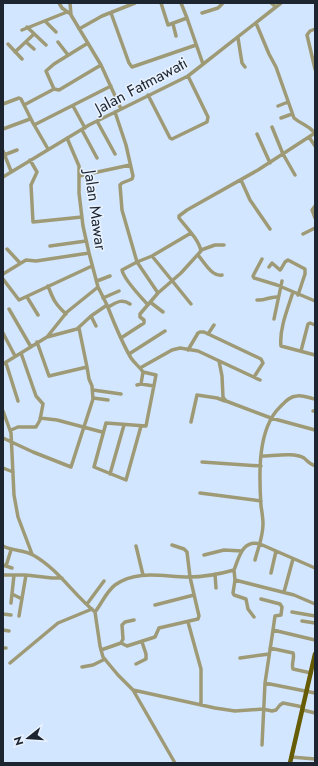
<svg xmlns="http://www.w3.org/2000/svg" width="318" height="766" viewBox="0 0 318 766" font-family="Jost,sans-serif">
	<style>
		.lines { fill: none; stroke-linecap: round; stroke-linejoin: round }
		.minor { stroke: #9f9a76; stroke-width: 3.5 }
		.major { stroke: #675c06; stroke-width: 4.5 }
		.labels { text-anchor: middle; stroke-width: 3; stroke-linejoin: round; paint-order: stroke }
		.street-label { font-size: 16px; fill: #1c2530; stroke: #e9f2ff }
	</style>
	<rect width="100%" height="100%" fill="#d3e6ff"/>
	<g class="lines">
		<!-- minor -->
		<path class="minor" d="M59,3L62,8L69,13
			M70,3L71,15L101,65L121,109
			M161,3L168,25L187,18L203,64
			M181,3L187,18
			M271,3L276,7
			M111,13L129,63L132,67L196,45
			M202,13L218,8L223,3
			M45,21L56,32
			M256,23L269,54L276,67L294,118C302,125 307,124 315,133
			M173,24L176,36
			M27,27L46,45
			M79,29L102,16L135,3
			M315,29L310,31L307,35L315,69
			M22,30L67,12
			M238,38L242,63L245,67
			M26,42L34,49
			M58,42L68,55
			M88,43L54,64L46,71L54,89L59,90L101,65
			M8,44L22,59
			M15,52L34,34
			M148,95L170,138L172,139L207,122L208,117L188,76
			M3,104L19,98L21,99L33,123L48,149
			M24,105L54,89
			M73,106L85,128
			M278,106L288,102
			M115,112L126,145L133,176L132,179L122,183L120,185L122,210L137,262L152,256L191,233
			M281,118L292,114
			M97,121L115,154
			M34,125L111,86
			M272,127L283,154L295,175
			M3,129L30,119
			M82,130L97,158
			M257,134L270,163
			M309,137L315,146
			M3,151L11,171
			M4,155L17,150
			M30,160L37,172L31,185L33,222L82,217
			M79,176L130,165
			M3,177L89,125L188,76L281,3
			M241,180L250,200L270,229
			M315,206L312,210L315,218
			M303,234L315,228
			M50,246L86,241
			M7,249L20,263
			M201,250L215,245H224
			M198,255C204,262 212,277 222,275
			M152,256L191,304
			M262,259L253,276L254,278L277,285L315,301
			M269,267L272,263L280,270L281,269L285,262L288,260L305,269V274L298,295
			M3,274L26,260L36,261L89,253
			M3,279L19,300L92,266
			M97,281L110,276
			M48,286C53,299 55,304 66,314
			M293,292C288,308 279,329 281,346L315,355
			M27,297L38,315
			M103,298L119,291
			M257,300C265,301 270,296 278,297
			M150,302L163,312
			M107,305C114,323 121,341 131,358C135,364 140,367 143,372L156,375L146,426L106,423L94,467L126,480L141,426
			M148,305C141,297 124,280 122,270L137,262L158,293
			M108,307C116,303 121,298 130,304
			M9,309L31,347
			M91,316L96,326
			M274,319L282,281
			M3,333L15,356
			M208,334L214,325
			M47,337L67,312L98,287
			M121,338L144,323V320L140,317V314L158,293L181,273L201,251C199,240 187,228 179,218V216L187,210L258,170L315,133
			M37,342L49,376L87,367L79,328
			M188,350L198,333L200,332H204L261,359L263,363L254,377
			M301,351L308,324L310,323L315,325
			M129,354L165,331
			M219,361L222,376L223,397L226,401L271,418L315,430
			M6,363L18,401
			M3,364L47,337L77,329L91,316L107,305L98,287L89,253L83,226L79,193V166L67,138
			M140,368L172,350L180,348L198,351L260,380
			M141,384L154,386
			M137,385L141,384L143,372
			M93,390L121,394
			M93,398L108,400
			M3,411L11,433L14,495L18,517L32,554
			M313,411H315
			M40,418L57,420L102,432
			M191,422L197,395L217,398L225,401
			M11,430L18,427H36L40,420L43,404L36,396L21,353
			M3,438L33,452L71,467L93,399L92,386L89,379L87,367
			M262,456C273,456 294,452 304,458C309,462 308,463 315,466
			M202,462L261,466
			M3,468L13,472
			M110,474L124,425
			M200,493L261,501
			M3,546C12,551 25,550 33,555C58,569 73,594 95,612C102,603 106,592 115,585C137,569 164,577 188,577C203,577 220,574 234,570C239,557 243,539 260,544L315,568
			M136,546L143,575
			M204,555L224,550L242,551
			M255,560C258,548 263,537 263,524C263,518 262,512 261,506C259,476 257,429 280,407C285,402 290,396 297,396C303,395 309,398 315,399
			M3,565L12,568
			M6,566L11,550
			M234,570L235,580L233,593L234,595L246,599L248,609L254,617
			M271,573L276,551
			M215,574L216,588
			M3,575H26L52,578H62
			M235,580L294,595L315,604
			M284,592L293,559
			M12,594L22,599
			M261,599L280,604L282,607L281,615L275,616L273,630
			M11,603L14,575
			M87,604L104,581
			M155,605L194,595
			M95,612L100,646L103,657L118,675L133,690L175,763
			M292,612L315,616
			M3,614L11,615
			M19,616L26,575
			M302,621L315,623
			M188,622L201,669V705
			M3,630L9,631
			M121,643L123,639L122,625L125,622L134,620
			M3,648H6
			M270,648L293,653C295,658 291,663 293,669L311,673
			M101,650L121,643L127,646L155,637L159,628L198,619L199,616L190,577L187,552L184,549L172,545
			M240,658L269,654
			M10,663L58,623L92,609
			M136,664L146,659V654L142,642
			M82,667L93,665L105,659
			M265,683L315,693
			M133,690L215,708L235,711L263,709L272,711L276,710L280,705L283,703L303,707
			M303,710L315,713
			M262,745L265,683L273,630L315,640
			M291,757L315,759"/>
		<!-- major -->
		<path class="major" d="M290,763L315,654"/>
	</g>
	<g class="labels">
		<!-- street labels -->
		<g class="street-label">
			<text transform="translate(141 85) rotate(-28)" y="6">Jalan Fatmawati</text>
			<text transform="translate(96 210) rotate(82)" y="6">Jalan Mawar</text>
		</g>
	</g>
	<!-- border -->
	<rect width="318" height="766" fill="none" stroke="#1c2530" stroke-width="8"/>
	<!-- north arrow -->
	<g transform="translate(28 738) rotate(253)" stroke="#e9f2ff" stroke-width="3" paint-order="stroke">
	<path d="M0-3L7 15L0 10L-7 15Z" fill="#1c2530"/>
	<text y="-6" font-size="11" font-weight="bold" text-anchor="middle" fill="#1c2530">N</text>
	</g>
</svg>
